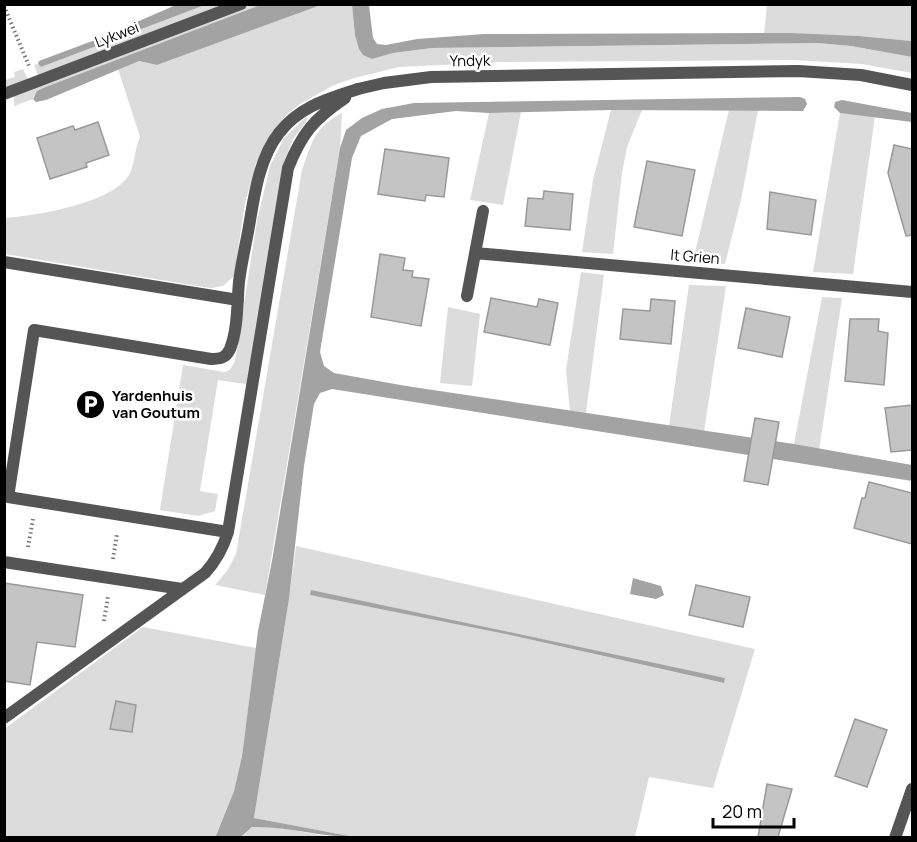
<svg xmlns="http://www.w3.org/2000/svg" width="917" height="842" viewBox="0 0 917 842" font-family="Manrope,sans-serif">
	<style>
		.green { fill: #dcdcdc; fill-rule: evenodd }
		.water { fill: #a3a3a3 }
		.building { fill: #c4c4c4; stroke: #999; stroke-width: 1.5 }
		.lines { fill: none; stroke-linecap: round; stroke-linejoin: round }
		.path { stroke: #777; stroke-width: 4; stroke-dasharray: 1.5 3; stroke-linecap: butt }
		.lane { stroke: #555; stroke-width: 12 }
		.street { stroke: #555; stroke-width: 12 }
		.labels { text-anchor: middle; stroke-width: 5; stroke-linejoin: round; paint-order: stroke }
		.street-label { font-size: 15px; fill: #000; stroke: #fff }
		.poi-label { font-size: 15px; font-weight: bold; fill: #000; stroke: #fff; text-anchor: start }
	</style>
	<rect width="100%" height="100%" fill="#fff"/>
	<!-- green -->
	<path class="green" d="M205,5H227L38,76L34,65L38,64L41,67Z
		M252,5H263L48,86L33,96V99L14,106V96Z
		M321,5H352L355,35L372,59L393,53L432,48L817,43L851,46L912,57V73L862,64L794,60L503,62L399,67L351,79L332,86L300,104L285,116L272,133L256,163L245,203L234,276L223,286L211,288L197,286L5,254L4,218C35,216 116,203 130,173C135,162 135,148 140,137L118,69L139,61L157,65Z
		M767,5H912V41L859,36L764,34Z
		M23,69L28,80L5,89V80L15,77L14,72Z
		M611,110H642L627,147L622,173L613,254L582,252L593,180Z
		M729,110H758L741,200L725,264L693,261Z
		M521,112L503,205L470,200L489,113Z
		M342,113L340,148L265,595L215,585L227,571L236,554L302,170C312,142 314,128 342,113Z
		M840,113L875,116L853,274L813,272Z
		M306,117L308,119L293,139L282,167L246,384L218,380L200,491L218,494L215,511L198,516L160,510L183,365L224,372C230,371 232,367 235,361L257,221L270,166L284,138Z
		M581,272L604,275L586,413L570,411L566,370Z
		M689,285L726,286L704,432L669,426Z
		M822,297L842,298L819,450L794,444Z
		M448,307L480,314L472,386L440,383Z
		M296,546L755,649L713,788L649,777L635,837H355L254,818L289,599ZM506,634L725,678L724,682L723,683Z
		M143,627L256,648L242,756L234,791L215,837H5L4,729Z
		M270,826L330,837L241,838L252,827Z"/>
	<!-- water -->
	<path class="water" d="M263,4L321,5L157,65L139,61L46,100L36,102L33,99L37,91L48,86Z
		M176,5H205L41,67L38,64L39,61L95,40Z
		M352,5H369L373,38L377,44L386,45L417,39L484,34L790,33L859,36L912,41V57L851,46L817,43L432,48L393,53L372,59L363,55L359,49L355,35Z
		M800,97L805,99L807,104L803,111L611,110L489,113L456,111L392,119L361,136L352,158L320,352L324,366L334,373L406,386L794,444L912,465V481L332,389L320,393L314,404L304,466L289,599L254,818L355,837C320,837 287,826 252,827L241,837L215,838L234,791L242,756L258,631L272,561L340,148L346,130L362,118L382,109L414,103Z
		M842,100L912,113V122L840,113L834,107L835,102Z
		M633,578L661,586L664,595L656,599L630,594Z
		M311,590L725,678L724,683L506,634L310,595Z"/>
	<!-- building -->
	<path class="building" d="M98,122L109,155L86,163L87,167L50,179L37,138L73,126L75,130Z
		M894,145L912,149V235L906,236L888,173Z
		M385,149L449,158L444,197L426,195L425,201L378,194Z
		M647,161L695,170L682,236L634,227Z
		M544,191L573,194L570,230L525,226L528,198L543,199Z
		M770,192L816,200L811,235L767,229Z
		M380,254L405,258L403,270L413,271L412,277L429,279L421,326L371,317Z
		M491,298L537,307L539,299L558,303L550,345L484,332Z
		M651,299L675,301L671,344L620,339L623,309L650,311Z
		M746,308L790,317L782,357L738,348Z
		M850,319H879L878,331L888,333L884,385L845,381Z
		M912,405V450L891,452L885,408Z
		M755,418L779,422L768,485L744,481Z
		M869,482L912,493V544L854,528L862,498H865Z
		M4,583L83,595L75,647L37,642L30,685L4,681Z
		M696,585L750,597L743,627L689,615Z
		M116,701L136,705L132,732L110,729Z
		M855,719L887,730L867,787L835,776Z
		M767,784L792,789L778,837H758Z"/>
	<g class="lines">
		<!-- path -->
		<path class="path" d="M4,6L29,66
			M28,547L33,519
			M113,559L117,534
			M104,621L108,596"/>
		<!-- lane -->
		<path class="lane" d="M4,262L238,300
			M228,532L8,497L34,330L211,359C220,359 226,358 230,349C238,329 237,303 239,282C241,265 245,248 248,232C254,198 258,160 279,133C300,106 328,99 358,89
			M4,562L182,589
			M4,718L205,573C217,560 223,548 228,532L288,168C302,133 314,119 345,98"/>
		<!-- street -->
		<path class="street" d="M358,89L384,83L431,77L798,71L861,75L912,85
			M4,94L241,4
			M475,253L912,292
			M467,296L483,211
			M895,838L912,789"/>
	</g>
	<!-- icons -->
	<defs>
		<symbol id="parking-disc" viewBox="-11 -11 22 22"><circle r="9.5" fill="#000" stroke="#fff"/><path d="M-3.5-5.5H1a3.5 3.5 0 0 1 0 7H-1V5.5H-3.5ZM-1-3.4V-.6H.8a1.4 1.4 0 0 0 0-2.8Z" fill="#fff"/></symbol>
	</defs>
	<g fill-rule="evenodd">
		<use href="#parking-disc" x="74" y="388" width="33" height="33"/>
	</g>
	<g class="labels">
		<!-- street labels -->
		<g class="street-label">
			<text transform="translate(117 35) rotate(-21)" y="5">Lykwei</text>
			<text transform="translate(470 61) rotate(-1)" y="5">Yndyk</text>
			<text transform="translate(695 257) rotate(5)" y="5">It Grien</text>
		</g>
		<!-- poi labels -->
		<g class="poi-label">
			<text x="112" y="401">Yardenhuis<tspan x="112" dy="17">van Goutum</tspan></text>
		</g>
	</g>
	<!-- border -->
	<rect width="917" height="842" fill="none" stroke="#000000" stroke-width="12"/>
	<!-- scale -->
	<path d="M713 818v9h81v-9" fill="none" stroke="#000000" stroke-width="3"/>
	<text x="722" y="818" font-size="18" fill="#000000" stroke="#ffffff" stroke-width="4.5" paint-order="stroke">20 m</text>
</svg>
